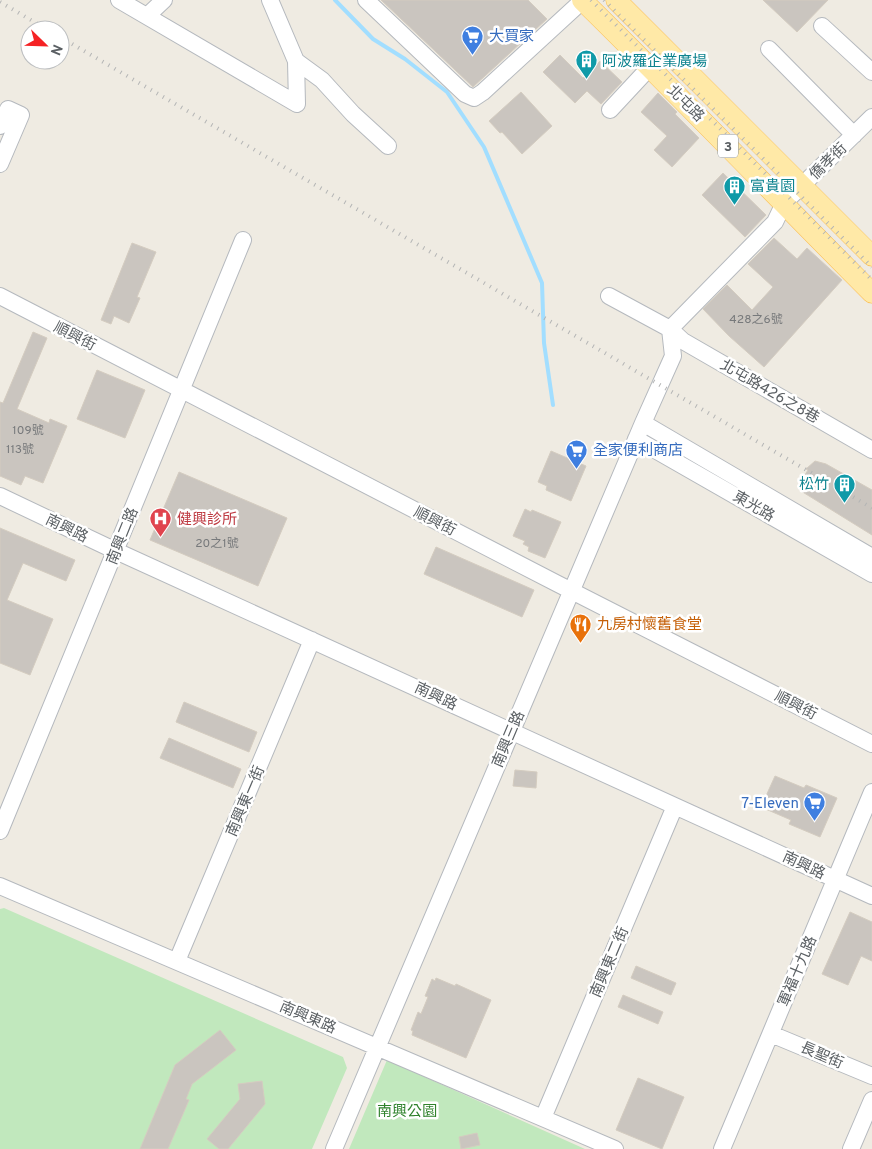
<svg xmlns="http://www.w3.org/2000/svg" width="872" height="1149" viewBox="0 0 872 1149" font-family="Overpass,'Noto Sans TC',sans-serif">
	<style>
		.green { fill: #c1e8bd }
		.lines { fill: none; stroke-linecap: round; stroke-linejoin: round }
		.stream { stroke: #a2deff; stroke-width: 4 }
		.building { fill: #cac5bf; stroke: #d4ccc0 }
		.minor-casing { stroke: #b5b9be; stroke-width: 18 }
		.major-casing { stroke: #fbbc4f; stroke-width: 21 }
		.minor { stroke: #fff; stroke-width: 16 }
		.major { stroke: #ffe9a7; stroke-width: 20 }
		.rail { stroke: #b4b5b5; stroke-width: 4; stroke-dasharray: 1 6; stroke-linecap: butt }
		.labels { text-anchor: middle; stroke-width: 5; stroke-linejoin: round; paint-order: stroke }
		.number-label { font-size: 12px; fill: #77797b }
		.shield { fill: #fff; stroke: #8c9092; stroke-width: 1 }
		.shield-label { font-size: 14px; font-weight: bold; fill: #5b6064 }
		.shop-label { font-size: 15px; fill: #366cbe; stroke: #fff; text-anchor: start }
		.culture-label { font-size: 15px; fill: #0d838f; stroke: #fff; text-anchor: start }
		.street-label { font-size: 15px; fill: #5b6064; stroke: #fff }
		.health-label { font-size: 15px; fill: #be3a42; stroke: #fff; text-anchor: start }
		.food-label { font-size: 15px; fill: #c56008; stroke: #fff; text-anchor: start }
		.park-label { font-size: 15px; fill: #30822d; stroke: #fff }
	</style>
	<rect width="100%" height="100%" fill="#efebe2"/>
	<!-- green -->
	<path class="green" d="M4,908L343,1057L347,1068L312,1149H0V909Z
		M387,1060L585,1149H349Z"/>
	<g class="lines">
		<!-- stream -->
		<path class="stream" d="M335,0L373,39L405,59L447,92L484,147L542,283L544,343L553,405"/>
	</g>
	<!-- building -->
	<path class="building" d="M381,0H528L547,19L473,87Z
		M763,0H828L797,32Z
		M560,55L583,78L600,61L622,82L601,104L587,91L575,103L543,72Z
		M521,92L552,126L522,154L502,132L500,133L489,121Z
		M658,93L677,112L675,114L699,138L672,167L654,150L667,136L641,112Z
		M723,173L766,215L745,237L702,195Z
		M774,238L797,259L807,248L842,280L764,367L729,336L703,309L727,285L752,310L773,287L748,264Z
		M132,243L156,252L137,297L140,298L129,323L114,316L111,324L101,320Z
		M33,332L47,338L17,409L49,423L50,419L67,426L43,483L25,476L21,485L0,476V402L3,403Z
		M97,370L145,390L125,438L77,419Z
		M551,451L586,466L571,501L546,490L547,486L538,482Z
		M815,461L826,464L872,490V535L801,491L800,483L808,470L806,469Z
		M179,472L287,518L258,586L150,540Z
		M525,509L531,512L532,510L561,522L545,558L528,551L529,547L523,544L525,541L513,536Z
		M0,528L75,560L66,581L23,563L7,600L53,619L30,675L0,663Z
		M436,547L534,590L522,617L424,574Z
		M184,702L257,732L249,752L176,722Z
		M169,738L241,769L233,788L160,758Z
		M515,770L537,772L536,788L513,786Z
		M775,776L804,788L806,785L837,798L820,837L789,824L791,820L761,807Z
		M850,912L872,922V961L861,956L848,985L822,974Z
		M636,966L676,983L671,995L631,978Z
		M436,978L455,986L456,984L491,1000L466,1058L412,1035L413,1031L411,1030L418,1012L421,1014L428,997L425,996L428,989L432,979L435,981Z
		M623,995L663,1012L658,1024L618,1007Z
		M220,1030L236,1050L192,1084L186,1099L189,1100L168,1149H140L175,1065Z
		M638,1078L684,1097L662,1149L616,1130Z
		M262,1081L265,1104L228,1149H219L207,1139L240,1099L238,1084Z
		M477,1133L480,1145L461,1149L459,1137Z"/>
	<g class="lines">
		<defs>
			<path id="minor" d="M119,0L297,104L296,61
				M270,0L296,61L322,80L353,114L388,146
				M366,0L465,94L474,98L483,92L582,1
				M147,16L164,0
				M822,26L872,72
				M769,49L854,135
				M610,110L650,67
				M0,126L8,109L21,115L0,164
				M0,296L558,584L872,744
				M609,296L670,329L775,222L784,203L872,117
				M670,329L683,341L872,450
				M643,423L872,557
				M636,439L872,574
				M0,496L116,551L872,896
				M0,831L243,240
				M0,886L615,1149
				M177,961L312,640
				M771,1034L872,1076
				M543,1118L675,806
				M334,1149L643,423L673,356L670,329
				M722,1149L872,792
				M851,1149L872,1100"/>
			<path id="major" d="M582,0C680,96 775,196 872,293
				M616,0L872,256"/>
		</defs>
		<!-- minor casing -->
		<use href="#minor" class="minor-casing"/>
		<!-- major casing -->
		<use href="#major" class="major-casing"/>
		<!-- minor -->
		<use href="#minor" class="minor"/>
		<!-- major -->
		<use href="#major" class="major"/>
		<!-- rail -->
		<path class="rail" d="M591,0L872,280
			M604,0L872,267
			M0,2L48,30
			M60,37L872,508"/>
	</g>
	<!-- icons -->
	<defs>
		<symbol id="supermarket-pin" viewBox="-11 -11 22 30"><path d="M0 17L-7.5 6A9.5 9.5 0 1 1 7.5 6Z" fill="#3f7fe0" stroke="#fff"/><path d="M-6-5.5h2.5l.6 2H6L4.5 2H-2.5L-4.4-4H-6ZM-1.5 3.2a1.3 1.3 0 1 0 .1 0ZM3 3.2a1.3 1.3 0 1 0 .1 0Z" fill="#fff"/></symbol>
		<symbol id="building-pin" viewBox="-11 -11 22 30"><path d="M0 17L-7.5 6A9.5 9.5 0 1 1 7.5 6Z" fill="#0f9aa8" stroke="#fff"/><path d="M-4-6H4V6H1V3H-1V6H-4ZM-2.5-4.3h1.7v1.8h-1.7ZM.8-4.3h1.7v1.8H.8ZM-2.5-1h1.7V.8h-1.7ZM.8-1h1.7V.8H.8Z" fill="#fff"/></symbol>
		<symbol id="hospital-pin" viewBox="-11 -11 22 30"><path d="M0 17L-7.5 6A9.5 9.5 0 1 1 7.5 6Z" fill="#e0444e" stroke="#fff"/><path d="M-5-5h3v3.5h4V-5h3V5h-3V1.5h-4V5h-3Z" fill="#fff"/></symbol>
		<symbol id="restaurant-pin" viewBox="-11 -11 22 30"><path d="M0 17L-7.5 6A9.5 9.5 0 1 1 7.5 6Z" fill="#e8710a" stroke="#fff"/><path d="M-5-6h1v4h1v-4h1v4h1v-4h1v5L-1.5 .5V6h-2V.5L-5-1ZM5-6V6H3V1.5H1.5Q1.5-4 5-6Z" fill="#fff"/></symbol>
	</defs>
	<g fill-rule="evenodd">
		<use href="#supermarket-pin" x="460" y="24" width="25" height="34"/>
		<use href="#building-pin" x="574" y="48" width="25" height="34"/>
		<use href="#building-pin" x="722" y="174" width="25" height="34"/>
		<use href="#supermarket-pin" x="564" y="438" width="25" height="34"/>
		<use href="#building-pin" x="832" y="472" width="25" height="34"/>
		<use href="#hospital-pin" x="148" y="506" width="25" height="34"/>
		<use href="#restaurant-pin" x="568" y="612" width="25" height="34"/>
		<use href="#supermarket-pin" x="802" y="790" width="25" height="34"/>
	</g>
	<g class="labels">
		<!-- number labels -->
		<g class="number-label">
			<text x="756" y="323">428之6號</text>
			<text x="28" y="434">109號</text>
			<text x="20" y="453">113號</text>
			<text x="217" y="547">20之1號</text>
		</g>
		<!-- shield labels -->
		<rect class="shield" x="718" y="134.5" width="20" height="23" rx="4"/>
		<g class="shield-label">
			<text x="728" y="151">3</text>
		</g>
		<!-- shop labels -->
		<g class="shop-label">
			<text x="489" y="41">大買家</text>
			<text x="593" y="455">全家便利商店</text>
			<text x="799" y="808" text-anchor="end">7-Eleven</text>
		</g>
		<!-- culture labels -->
		<g class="culture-label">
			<text x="602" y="66">阿波羅企業廣場</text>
			<text x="750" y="191">富貴園</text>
			<text x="829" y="489" text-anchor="end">松竹</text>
		</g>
		<!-- street labels -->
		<g class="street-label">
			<text transform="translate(686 103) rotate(45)" y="5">北屯路</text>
			<text transform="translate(828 161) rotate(-44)" y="5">僑孝街</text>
			<text transform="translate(75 336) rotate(27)" y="5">順興街</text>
			<text transform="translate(770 391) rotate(30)" y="5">北屯路426之8巷</text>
			<text transform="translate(754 506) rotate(30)" y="5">東光路</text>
			<text transform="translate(435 521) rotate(27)" y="5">順興街</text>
			<text transform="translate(67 528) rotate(26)" y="5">南興路</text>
			<text transform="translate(122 536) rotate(-68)" y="5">南興二路</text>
			<text transform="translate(436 696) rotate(25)" y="5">南興路</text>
			<text transform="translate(796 705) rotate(27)" y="5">順興街</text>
			<text transform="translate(508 739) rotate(-67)" y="5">南興三路</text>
			<text transform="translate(245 801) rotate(-67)" y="5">南興東一街</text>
			<text transform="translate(804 865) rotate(25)" y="5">南興路</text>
			<text transform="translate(609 962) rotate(-67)" y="5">南興東二街</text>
			<text transform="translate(797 971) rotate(-67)" y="5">軍福十九路</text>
			<text transform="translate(308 1017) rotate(23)" y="5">南興東路</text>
			<text transform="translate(822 1055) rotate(23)" y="5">長聖街</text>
		</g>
		<!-- health labels -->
		<g class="health-label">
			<text x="177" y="524">健興診所</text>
		</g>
		<!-- food labels -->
		<g class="food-label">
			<text x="597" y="629">九房村懷舊食堂</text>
		</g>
		<!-- park labels -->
		<g class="park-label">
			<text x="407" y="1116">南興公園</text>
		</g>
	</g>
	<!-- north arrow -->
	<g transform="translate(45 45) rotate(113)"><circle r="24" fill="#ffffff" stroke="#bdbfc1"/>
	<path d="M0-4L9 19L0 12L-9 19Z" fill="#f52224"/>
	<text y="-8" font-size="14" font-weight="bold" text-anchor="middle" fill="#5b6064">N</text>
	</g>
</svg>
